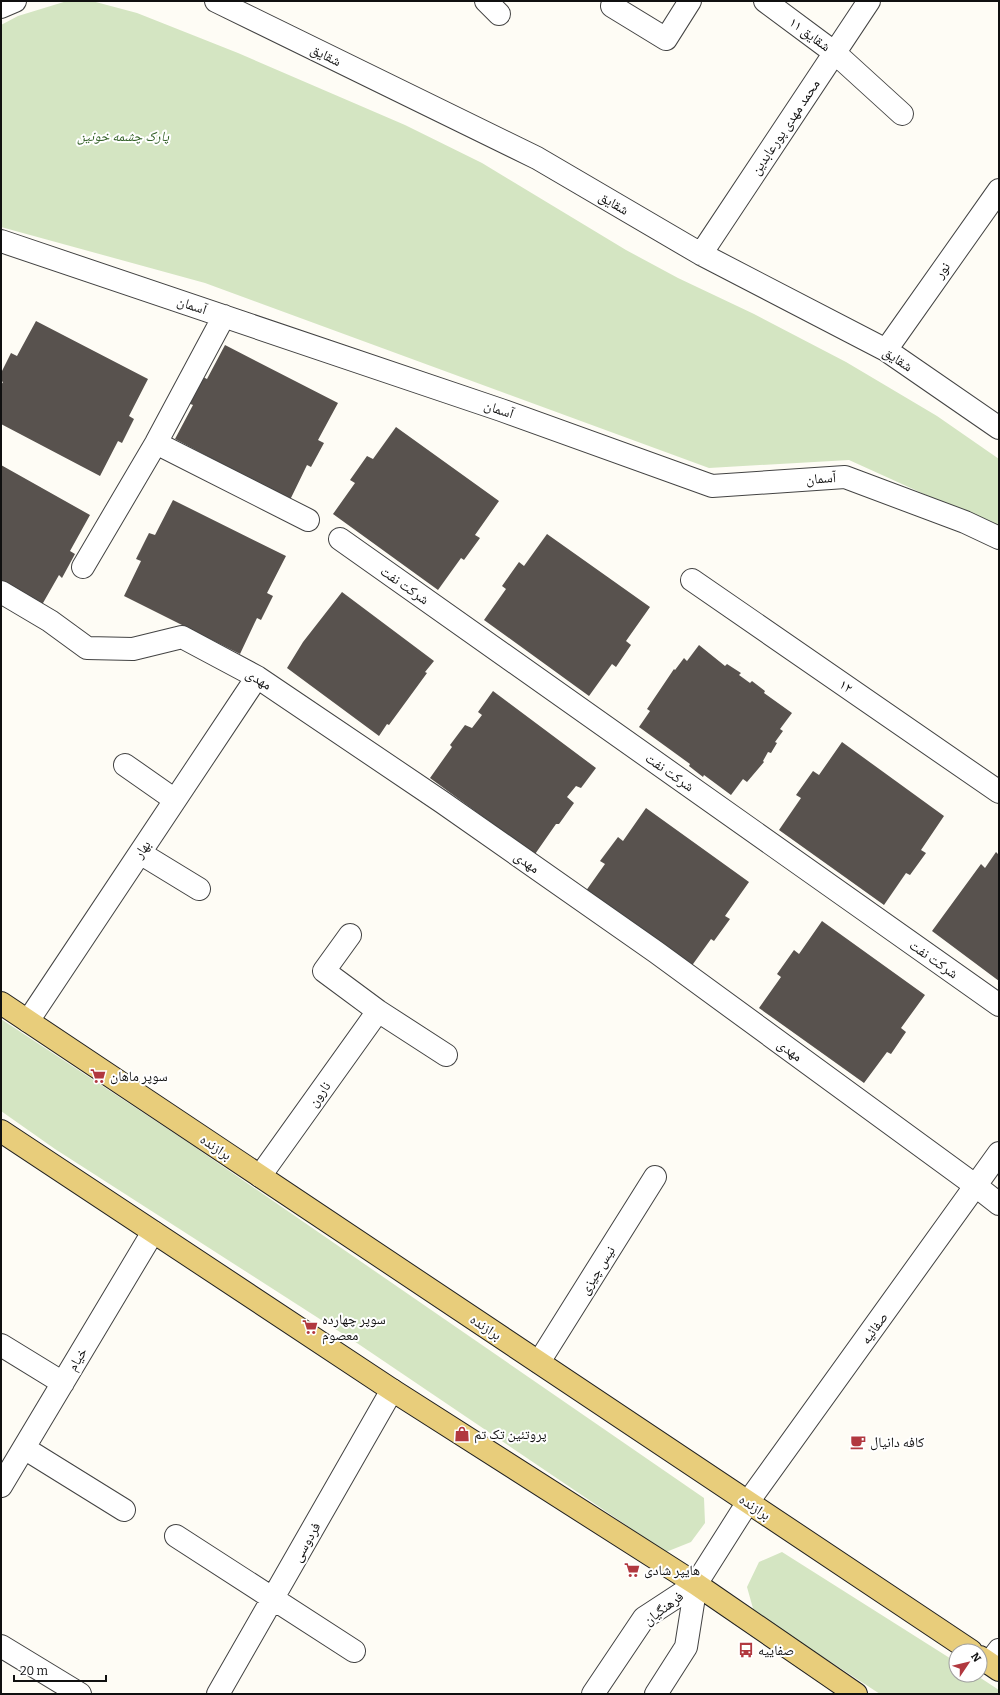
<svg xmlns="http://www.w3.org/2000/svg" width="1000" height="1695" viewBox="0 0 1000 1695" font-family="Bitter,'Noto Naskh Arabic',serif">
	<style>
		.green { fill: #d4e5c2 }
		.building { fill: #58524e }
		.lines { fill: none; stroke-linecap: round; stroke-linejoin: round }
		.minor-casing { stroke: #434343; stroke-width: 24 }
		.major-casing { stroke: #212121; stroke-width: 24 }
		.minor { stroke: #fff; stroke-width: 22 }
		.major { stroke: #e8cd7b; stroke-width: 22 }
		.labels { text-anchor: middle; stroke-width: 4; stroke-linejoin: round; paint-order: stroke }
		.street-label { font-size: 14px; fill: #101010; stroke: #fff }
		.park-label { font-size: 14px; font-style: italic; fill: #346128; stroke: #fff }
		.poi-label { font-size: 14px; fill: #101010; stroke: #fff; text-anchor: start }
	</style>
	<rect width="100%" height="100%" fill="#fefcf5"/>
	<!-- green -->
	<path class="green" d="M67,1H92L137,13L238,53L405,125L482,163L626,250L678,278L754,314L846,362L937,416L999,459V528L849,460L709,468L205,283L1,227V25L18,16Z
		M1,1019L186,1141L704,1498L705,1523L691,1542L666,1552L354,1341L55,1149L1,1111Z
		M782,1552L956,1662V1675H976L999,1690V1694H880L754,1612L747,1587L759,1562Z"/>
	<!-- building -->
	<path class="building" d="M36,321L148,379L129,416L134,419L122,443L118,441L100,476L1,424V385L3,382L1,381V373L11,353L17,356Z
		M225,345L338,403L318,440L324,443L311,467L307,465L290,500L175,439L193,405L188,403L201,376L207,379Z
		M396,427L499,501L475,535L480,538L464,560L461,558L438,590L333,514L355,483L350,480L367,456L373,459Z
		M1,465L90,515L70,551L75,554L62,578L59,575L39,610L1,588Z
		M173,500L286,556L267,593L273,596L261,620L257,618L240,654L124,596L141,561L136,559L149,533L155,535Z
		M547,534L650,607L626,641L631,645L616,667L612,664L589,696L484,620L506,589L502,586L519,562L524,566Z
		M342,592L434,661L425,672L427,673L389,725L387,724L379,736L287,668L303,642Z
		M699,645L725,666L727,664L741,673L739,675L750,683L752,681L765,691L764,693L792,713L780,729L783,731L775,742L777,743L771,753L768,752L763,761L764,762L747,782L743,779L731,795L704,775L703,777L689,766L690,764L639,727L650,711L647,709L674,669L675,670L684,658L687,661Z
		M493,691L596,768L581,788L576,786L567,797L574,803L559,824H556L533,857L530,851L430,778L452,747L450,745L465,725L472,728L482,715L478,712Z
		M842,742L944,816L921,850L926,853L910,875L906,873L884,905L779,830L801,798L796,795L813,771L819,775Z
		M646,808L749,882L725,916L730,919L714,941L711,939L688,971L583,895L605,864L600,861L618,837L623,841Z
		M996,852L999,855V981L932,931L981,864L985,868Z
		M822,921L925,995L901,1028L906,1032L891,1054L887,1052L864,1083L759,1008L781,977L777,974L794,950L799,954Z"/>
	<g class="lines">
		<defs>
			<path id="minor" d="M216,1L537,158L701,254L886,350L999,428
				M486,1L499,14
				M765,1L835,53L902,114
				M612,6L666,39L690,1
				M1,7L15,1
				M1,241L501,410L712,486L845,477L965,522L999,538
				M701,254L869,1
				M886,350L999,190
				M156,443L308,520
				M340,539L999,1005
				M83,567L156,443L224,316
				M692,580L999,792
				M1,592L50,621L87,648L133,649L182,637L257,677L442,802L656,952L976,1186L999,1204
				M125,765L175,800
				M140,853L199,889
				M350,935L324,971L378,1011L446,1055
				M28,1021L257,677
				M260,1176L378,1011
				M1,1345L63,1383
				M539,1362L655,1177
				M24,1448L124,1510
				M1,1486L153,1232
				M176,1536L354,1651
				M1,1646L80,1694
				M989,1663L999,1650
				M218,1694L392,1390
				M593,1694L644,1618L696,1584L748,1502L999,1153
				M656,1694L686,1647L696,1584"/>
			<path id="major" d="M1,1003L971,1651
				M1,1131L392,1390L696,1584L856,1694
				M980,1657L999,1670"/>
		</defs>
		<!-- minor casing -->
		<use href="#minor" class="minor-casing"/>
		<!-- major casing -->
		<use href="#major" class="major-casing"/>
		<!-- minor -->
		<use href="#minor" class="minor"/>
		<!-- major -->
		<use href="#major" class="major"/>
	</g>
	<!-- icons -->
	<defs>
		<symbol id="supermarket-bare" viewBox="-9 -9 18 18"><path d="M-6-5.5h2.5l.6 2H6L4.5 2H-2.5L-4.4-4H-6ZM-1.5 3.2a1.3 1.3 0 1 0 .1 0ZM3 3.2a1.3 1.3 0 1 0 .1 0Z" fill="#b1383f" stroke="#fff" stroke-width="2.5" paint-order="stroke"/></symbol>
		<symbol id="shop-bare" viewBox="-9 -9 18 18"><path d="M-5-2.5h2.3a2.7 3.5 0 0 1 5.4 0H5L5.5 6h-11ZM-1.5-2.5h3a1.5 2.3 0 0 0-3 0Z" fill="#b1383f" stroke="#fff" stroke-width="2.5" paint-order="stroke"/></symbol>
		<symbol id="cafe-bare" viewBox="-9 -9 18 18"><path d="M-5.5-4.5H6V0H3Q3 3.5 0 3.5H-2.5Q-5.5 3.5-5.5 0ZM3-3.2v2h1.7v-2ZM-6 4.5H4V6H-6Z" fill="#b1383f" stroke="#fff" stroke-width="2.5" paint-order="stroke"/></symbol>
		<symbol id="bus-bare" viewBox="-9 -9 18 18"><path d="M-5-6H5V4H4V6H2V4H-2V6H-4V4H-5ZM-3.5-4V0h7V-4ZM-3.5 1.2v1.5H-2V1.2ZM2 1.2v1.5H3.5V1.2Z" fill="#b1383f" stroke="#fff" stroke-width="2.5" paint-order="stroke"/></symbol>
	</defs>
	<g fill-rule="evenodd">
		<use href="#supermarket-bare" x="87" y="1065" width="22" height="22"/>
		<use href="#supermarket-bare" x="299" y="1316" width="22" height="22"/>
		<use href="#shop-bare" x="451" y="1423" width="22" height="22"/>
		<use href="#cafe-bare" x="847" y="1431" width="22" height="22"/>
		<use href="#supermarket-bare" x="621" y="1559" width="22" height="22"/>
		<use href="#bus-bare" x="735" y="1639" width="22" height="22"/>
	</g>
	<g class="labels">
		<!-- street labels -->
		<g class="street-label">
			<text transform="translate(810 34) rotate(36)" y="5">شقایق ۱۱</text>
			<text transform="translate(326 55) rotate(26)" y="5">شقایق</text>
			<text transform="translate(785 127) rotate(-56)" y="5">محمد مهدی پورعابدین</text>
			<text transform="translate(614 203) rotate(30)" y="5">شقایق</text>
			<text transform="translate(942 270) rotate(-55)" y="5">نور</text>
			<text transform="translate(192 305) rotate(19)" y="5">آسمان</text>
			<text transform="translate(898 359) rotate(33)" y="5">شقایق</text>
			<text transform="translate(499 409) rotate(19)" y="5">آسمان</text>
			<text transform="translate(821 478) rotate(-4)" y="5">آسمان</text>
			<text transform="translate(405 585) rotate(35)" y="5">شرکت نفت</text>
			<text transform="translate(259 679) rotate(31)" y="5">مهدی</text>
			<text transform="translate(846 686) rotate(35)" y="5">۱۲</text>
			<text transform="translate(670 772) rotate(35)" y="5">شرکت نفت</text>
			<text transform="translate(142 849) rotate(-56)" y="5">بهار</text>
			<text transform="translate(527 862) rotate(35)" y="5">مهدی</text>
			<text transform="translate(934 959) rotate(35)" y="5">شرکت نفت</text>
			<text transform="translate(790 1050) rotate(36)" y="5">مهدی</text>
			<text transform="translate(319 1094) rotate(-54)" y="5">نارون</text>
			<text transform="translate(216 1147) rotate(34)" y="5">برازنده</text>
			<text transform="translate(597 1270) rotate(-58)" y="5">نیس چیزی</text>
			<text transform="translate(486 1327) rotate(34)" y="5">برازنده</text>
			<text transform="translate(874 1328) rotate(-54)" y="5">صفائیه</text>
			<text transform="translate(77 1359) rotate(-59)" y="5">خیام</text>
			<text transform="translate(755 1507) rotate(34)" y="5">برازنده</text>
			<text transform="translate(306 1542) rotate(-60)" y="5">فردوسی</text>
			<text transform="translate(663 1608) rotate(-37)" y="5">فرهنگیان</text>
		</g>
		<!-- park labels -->
		<g class="park-label">
			<text x="123" y="141">پارک چشمه خونین</text>
		</g>
		<!-- poi labels -->
		<g class="poi-label">
			<text x="110" y="1081">سوپر ماهان</text>
			<text x="322" y="1324">سوپر چهارده<tspan x="322" dy="16">معصوم</tspan></text>
			<text x="474" y="1439">پروتئین تک تم</text>
			<text x="870" y="1447">کافه دانیال</text>
			<text x="644" y="1575">هایپر شادی</text>
			<text x="758" y="1655">صفاییه</text>
		</g>
	</g>
	<!-- border -->
	<rect width="1000" height="1695" fill="none" stroke="#101010" stroke-width="4"/>
	<!-- north arrow -->
	<g transform="translate(968 1663) rotate(55)"><circle r="19" fill="#ffffff" stroke="#9f9f9f"/>
	<path d="M0-3L7 15L0 10L-7 15Z" fill="#b1383f"/>
	<text y="-6" font-size="11" font-weight="bold" text-anchor="middle" fill="#101010">N</text>
	</g>
	<!-- scale -->
	<path d="M14 1675v6h92v-6" fill="none" stroke="#101010" stroke-width="2"/>
	<text x="20" y="1675" font-size="12" fill="#101010" stroke="#ffffff" stroke-width="3" paint-order="stroke">20 m</text>
</svg>
